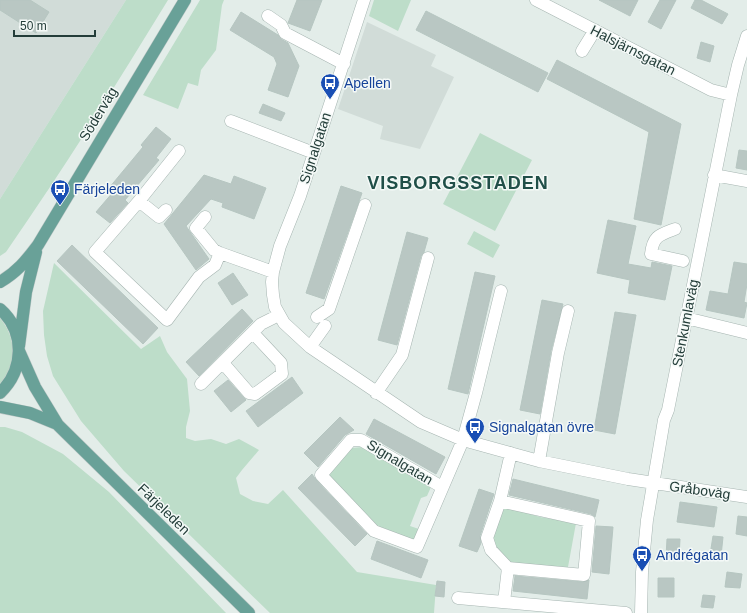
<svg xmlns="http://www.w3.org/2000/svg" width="747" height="613" viewBox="0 0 747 613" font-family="Helvetica,sans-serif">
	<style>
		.built { fill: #d1dcd8 }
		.green { fill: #bdddc9 }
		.building { fill: #b9c7c3; stroke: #b6c6c1 }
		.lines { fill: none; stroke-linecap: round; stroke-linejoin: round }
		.minor-casing { stroke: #a6b5b1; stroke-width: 13 }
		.major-casing { stroke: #c1c9c8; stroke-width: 13 }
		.minor { stroke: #fff; stroke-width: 12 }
		.major { stroke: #69a198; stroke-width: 12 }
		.labels { text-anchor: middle; stroke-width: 3; stroke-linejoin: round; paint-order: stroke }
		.street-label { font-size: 14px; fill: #233d39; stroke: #f4f9f7 }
		.transit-label { font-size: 14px; fill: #164399; stroke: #f4f9f7; text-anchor: start }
		.district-label { font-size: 18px; font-weight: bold; letter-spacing: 1px; fill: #204f48; stroke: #f4f9f7 }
	</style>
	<rect width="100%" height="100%" fill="#e3ede9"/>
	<!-- built -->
	<path class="built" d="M0,0H126L0,199Z
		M367,22L436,55L431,66L454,77L420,149L380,139L383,126L338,109Z"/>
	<!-- green -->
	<path class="green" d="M126,0H168C116,85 63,170 6,252L0,256V199Z
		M200,0H224L222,5L216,50L201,70L198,86L188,83L178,109L143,95Z
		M374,0H411L398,31L369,16Z
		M480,133L532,160L495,231L443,204Z
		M474,231L500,245L493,258L467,244Z
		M54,263L141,349L160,336L167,352L187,379L190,411L186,427V438L195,441L211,439L226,444L239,439L259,450L242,470L236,478L240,494L253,501L268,504L283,490L357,572L436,585L434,613H270L124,471L81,421L53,376L47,356L44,335L43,311Z
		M0,318C17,339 17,363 0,384Z
		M0,427H5L22,432L63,454L109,492L226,613H0Z
		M362,447L431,487L427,496L421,498L410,526L419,529L415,540L378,526L328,475L352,448Z
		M503,506L540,517L576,523L568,567L511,564L495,548L492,538Z"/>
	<!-- building -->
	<path class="building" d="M0,0H30L49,12L36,33L0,10Z
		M297,0H322L310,31L288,23Z
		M599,0H638L630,16Z
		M660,0H676L661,29L648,22Z
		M695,0H701L728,14L722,24L691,8Z
		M426,11L548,73L538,92L416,30Z
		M241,12L278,35L281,39L288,43L299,66L288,97L268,90L277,64L274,57L230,30Z
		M701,42L714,46L710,62L697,58Z
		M557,60L681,124L661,225L634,219L649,132L547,79Z
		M263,104L285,113L281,121L259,113Z
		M156,127L171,139L156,158L159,160L125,200L128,203L110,223L96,212L114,191L109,188L143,147L141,145Z
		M739,150L747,151V170L736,168Z
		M204,175L231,184L234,176L266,188L254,219L222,207L223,203L211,199L186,226L209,259L196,270L164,224Z
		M341,186L362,193L324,299L306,293Z
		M608,220L636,226L628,264L651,268L652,262L672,266L665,300L628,293L630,280L597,273Z
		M407,232L428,238L424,252L421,256L397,345L378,340Z
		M72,245L158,328L143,344L57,261Z
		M734,262L747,264V284L744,302L747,303L744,318L706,310L710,291L728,294Z
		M475,272L495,276L468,394L448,389Z
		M233,273L248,295L232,305L218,283Z
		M542,300L563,304L551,351L540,414L520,410Z
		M242,309L253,321L199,376L186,362Z
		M615,312L636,315L615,434L594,430Z
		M292,377L303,393L258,427L246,411Z
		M228,380L246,400L231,412L214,391Z
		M340,417L354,430L345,435L318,467L304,453Z
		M374,419L445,457L436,474L366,434Z
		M312,474L316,480L367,534L355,546L298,488Z
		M513,479L599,500L595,517L591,514L509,495Z
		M479,489L494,494L480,536L481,543L477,552L459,546Z
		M680,502L717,507L714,527L677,522Z
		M738,516L747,517V536L736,534Z
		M596,526L613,527L609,574L592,572Z
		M713,536L723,537L721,556L710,555Z
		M667,539H680L679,557H666Z
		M377,541L428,560L421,578L371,559Z
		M727,572L742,574L740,588L725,587Z
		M515,576L583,582L589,580L587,599L513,591Z
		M658,578H674V597H658Z
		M437,581L445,582L444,597L435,596Z
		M703,595L715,596L713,608L701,607Z"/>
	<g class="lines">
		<defs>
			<path id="minor" d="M364,0L300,196L280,246L273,272L272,282L273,295L275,307L284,323L310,347L421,422L463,440L539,461L628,479L747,497
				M536,0L711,90L731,95
				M268,16L281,25L285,33L344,64
				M582,51L595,30
				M231,121L314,153
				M714,175L747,181
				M139,201L179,151
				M166,210L159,217L139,201L95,252L167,320L199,277L215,265L220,253
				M205,217L196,228L214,250L220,253L273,272
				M675,229C659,235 653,236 651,254L683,261
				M317,317L329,309L365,205
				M686,318L747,333
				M310,347L325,326
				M223,363L249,393L255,394L282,374L281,363L253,333
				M201,384L261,324L279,315
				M376,393L402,355L428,258
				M539,461L558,353L568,311
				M442,487L361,440H351L321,475L374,531L417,547L463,440L476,393L501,291
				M500,501L511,453
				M458,598L626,613
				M504,602L508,568L491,550L487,538L500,501L589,521L584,575L508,568
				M641,613L642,572L647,520L664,420L668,410L731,95L738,65L747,36"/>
			<path id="major" d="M0,282C17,272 26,261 38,245L185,0
				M0,309C26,332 24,370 0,393
				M19,346L26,292L36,252
				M19,351L35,387L58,425L249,613
				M0,407L30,413L57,424"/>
		</defs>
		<!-- minor casing -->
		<use href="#minor" class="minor-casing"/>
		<!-- major casing -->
		<use href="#major" class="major-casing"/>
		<!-- minor -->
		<use href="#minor" class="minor"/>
		<!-- major -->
		<use href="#major" class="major"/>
	</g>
	<!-- icons -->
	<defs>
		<symbol id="bus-pin" viewBox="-11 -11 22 30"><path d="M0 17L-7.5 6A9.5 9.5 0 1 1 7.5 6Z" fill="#1a4fb4" stroke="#f4f9f7"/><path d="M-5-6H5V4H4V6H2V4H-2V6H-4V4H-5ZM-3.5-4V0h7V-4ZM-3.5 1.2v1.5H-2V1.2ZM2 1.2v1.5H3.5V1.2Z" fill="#fff"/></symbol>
	</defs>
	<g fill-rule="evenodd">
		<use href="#bus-pin" x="319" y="72" width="22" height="30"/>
		<use href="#bus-pin" x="49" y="178" width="22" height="30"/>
		<use href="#bus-pin" x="464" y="416" width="22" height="30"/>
		<use href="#bus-pin" x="631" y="544" width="22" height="30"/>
	</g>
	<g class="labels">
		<!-- street labels -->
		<g class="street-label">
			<text transform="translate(633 50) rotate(27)" y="5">Halsjärnsgatan</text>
			<text transform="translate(98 114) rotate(-59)" y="5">Söderväg</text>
			<text transform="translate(315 148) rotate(-72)" y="5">Signalgatan</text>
			<text transform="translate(685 323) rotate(-79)" y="5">Stenkumlaväg</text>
			<text transform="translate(400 462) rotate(31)" y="5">Signalgatan</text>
			<text transform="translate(700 490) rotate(8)" y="5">Gråboväg</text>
			<text transform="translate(164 509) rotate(44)" y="5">Färjeleden</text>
		</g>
		<!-- transit labels -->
		<g class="transit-label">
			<text x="344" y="88">Apellen</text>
			<text x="74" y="194">Färjeleden</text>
			<text x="489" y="432">Signalgatan övre</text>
			<text x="656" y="560">Andrégatan</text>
		</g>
		<!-- district labels -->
		<g class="district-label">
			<text x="458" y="189">VISBORGSSTADEN</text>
		</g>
	</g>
	<!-- scale -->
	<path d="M14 30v6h81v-6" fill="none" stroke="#233d39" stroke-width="2"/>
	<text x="20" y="30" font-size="12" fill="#233d39" stroke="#f4f9f7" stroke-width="3" paint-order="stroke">50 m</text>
</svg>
